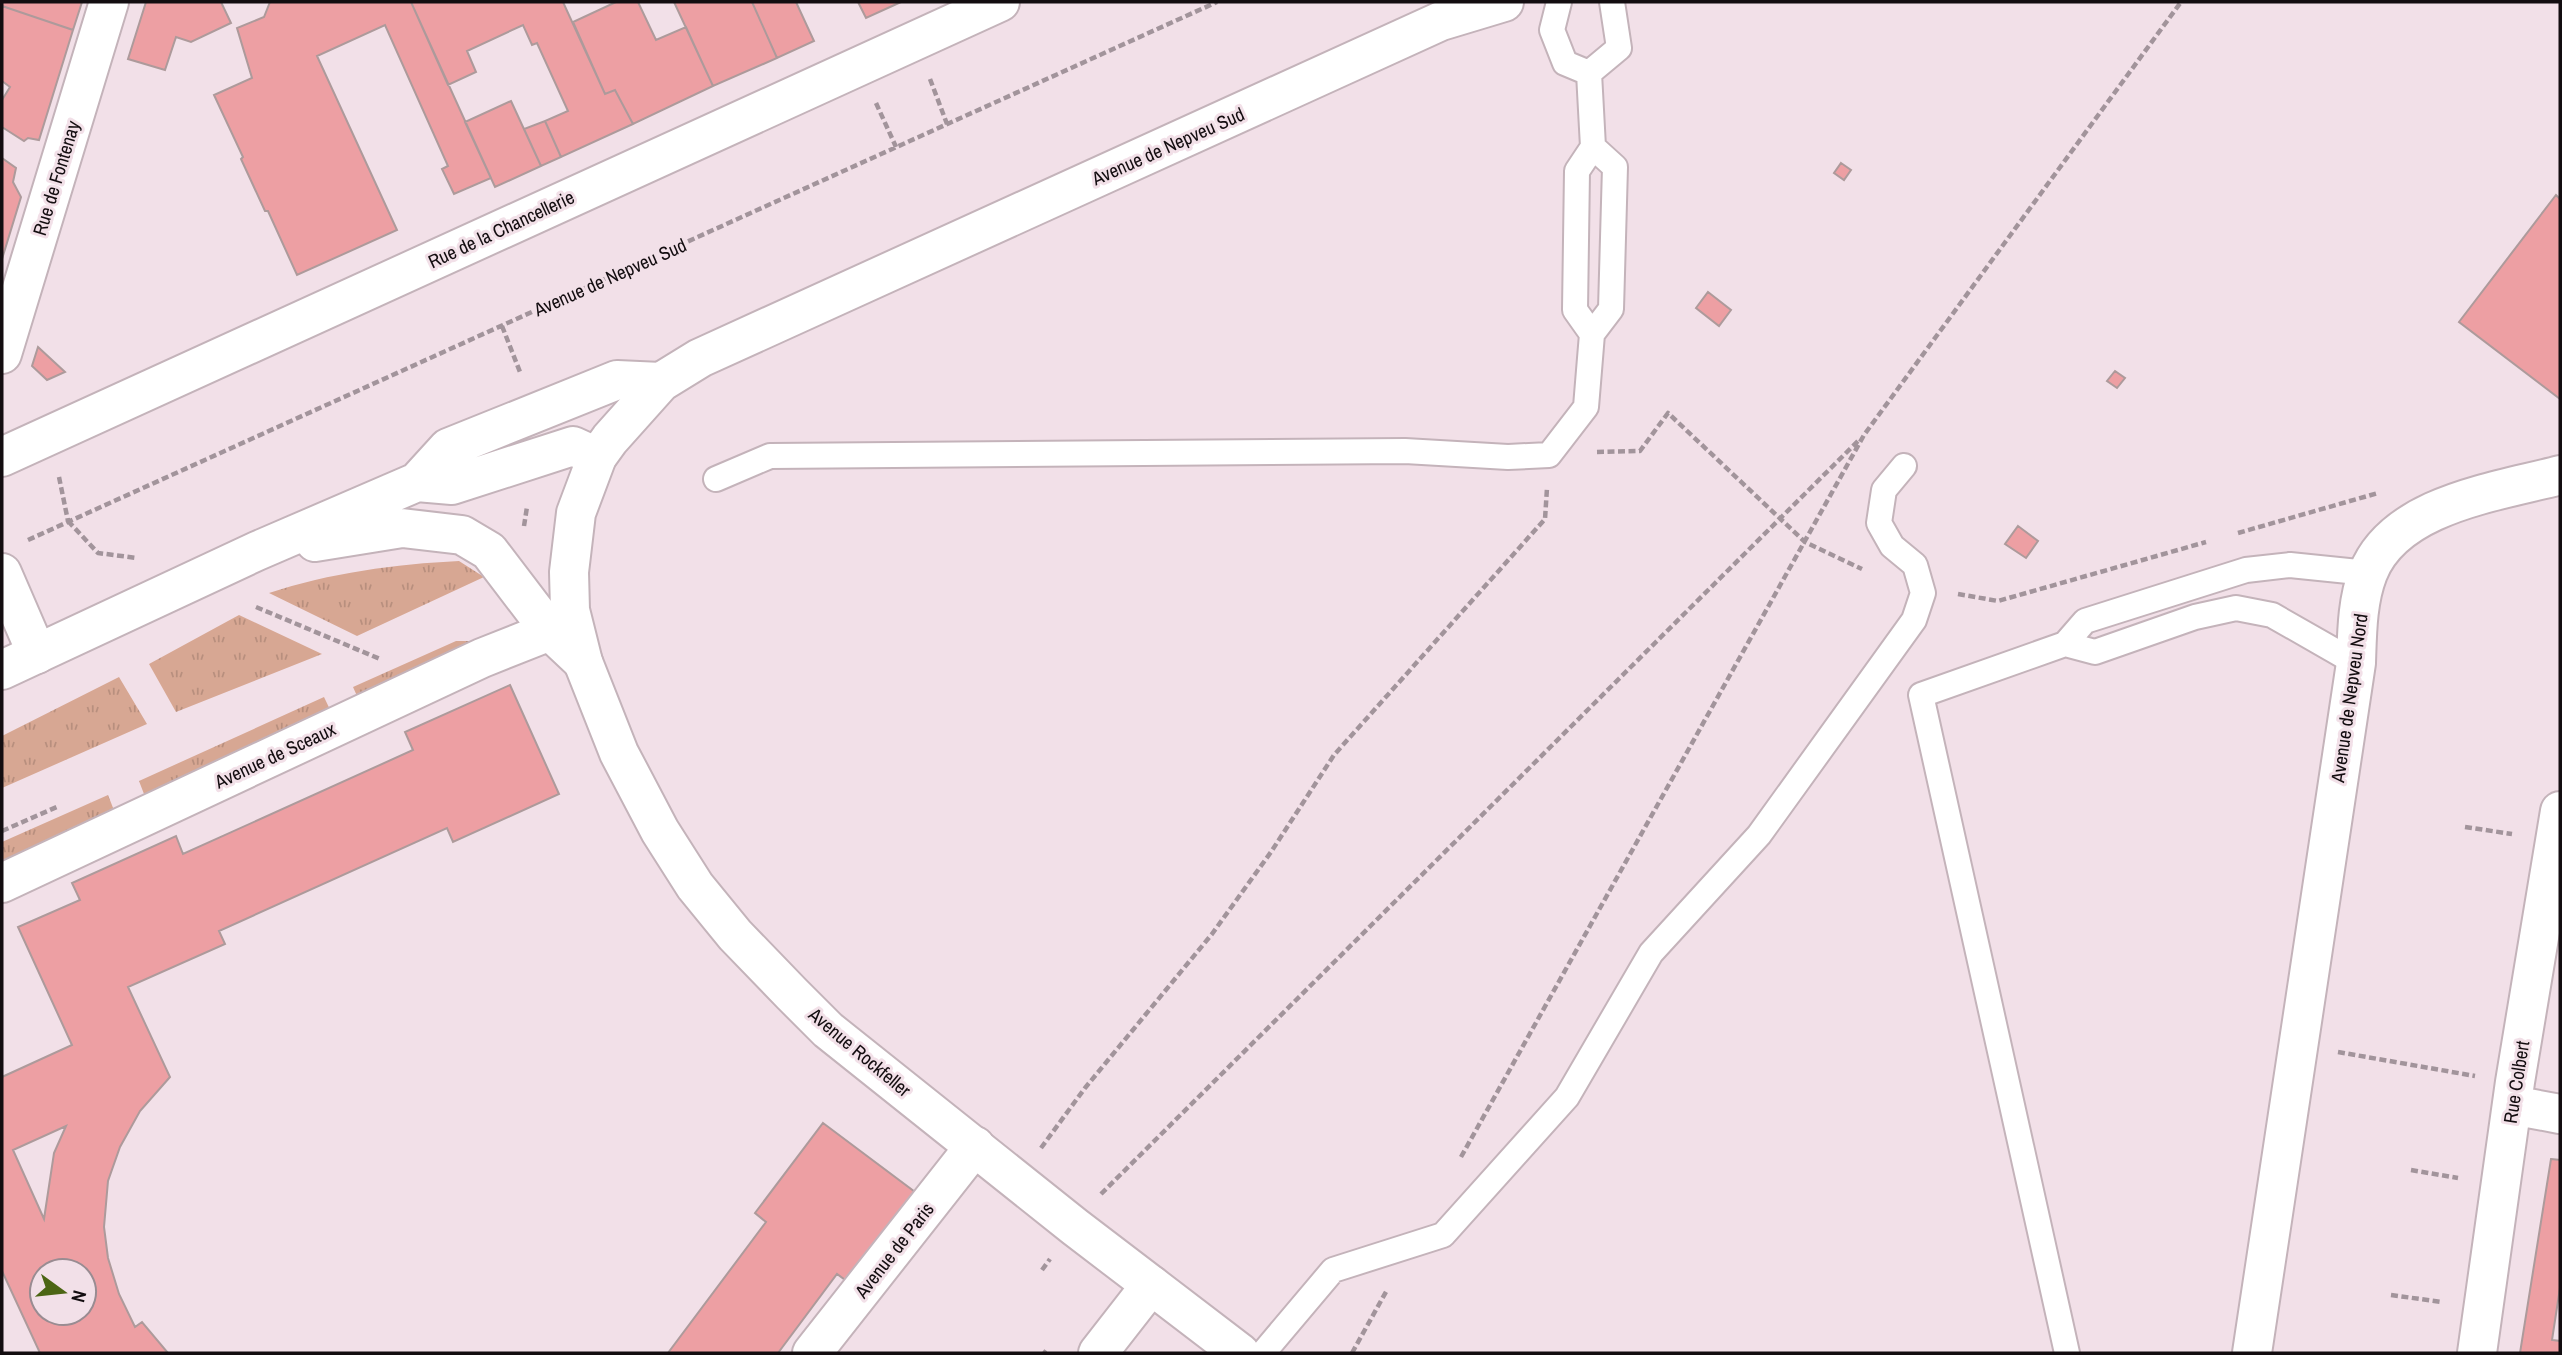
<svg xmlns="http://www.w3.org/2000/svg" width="2562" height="1355" viewBox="0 0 2562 1355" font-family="'Archivo Narrow',sans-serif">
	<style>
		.grass { fill: url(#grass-tufts) }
		.building { fill: #ed9fa3; stroke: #ad9a9b; stroke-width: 2; fill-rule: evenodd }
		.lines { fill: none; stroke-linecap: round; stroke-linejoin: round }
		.service-casing { stroke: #c4b3ba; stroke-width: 28 }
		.minor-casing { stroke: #c4b3ba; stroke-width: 42 }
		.tertiary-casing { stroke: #c4b3ba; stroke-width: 42 }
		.secondary-casing { stroke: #c4b3ba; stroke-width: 42 }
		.primary-casing { stroke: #c4b3ba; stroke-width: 42 }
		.path { stroke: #a2949b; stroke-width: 4.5; stroke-dasharray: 7 3.5; stroke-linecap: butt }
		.service { stroke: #fff; stroke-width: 24 }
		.minor { stroke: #fff; stroke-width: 38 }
		.tertiary { stroke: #fff; stroke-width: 38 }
		.secondary { stroke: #fff; stroke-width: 38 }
		.primary { stroke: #fff; stroke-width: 38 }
		.labels { text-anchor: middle; stroke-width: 6; stroke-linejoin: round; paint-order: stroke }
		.street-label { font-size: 19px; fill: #130d10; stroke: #f2e0e8 }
	</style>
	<defs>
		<pattern id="grass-tufts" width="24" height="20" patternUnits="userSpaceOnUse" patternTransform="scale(1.75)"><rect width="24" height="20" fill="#d7a793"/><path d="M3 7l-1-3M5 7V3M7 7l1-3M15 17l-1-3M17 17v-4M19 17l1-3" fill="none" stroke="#b88f7e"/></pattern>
	</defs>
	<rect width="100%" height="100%" fill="#f2e0e8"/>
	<!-- grass -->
	<path class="grass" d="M459,561L484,577L357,636L269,593C329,573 396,564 459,561Z
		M239,615L322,654L176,712L149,664Z
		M456,641H470L476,653L361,705L353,687Z
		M119,677L147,724L2,788V736Z
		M324,697L334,718L149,807L139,781Z
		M108,795L117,818L2,872V842Z"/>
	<!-- building -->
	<path class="building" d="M2,2H82L73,30L2,6Z
		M146,2H221L231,23L191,42L176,37L165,70L128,59Z
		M270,2H411L491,178L454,194L442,169L448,166L385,25L317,56L397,230L297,275L268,211H265L241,159L243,157L214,95L252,78L237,28L264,17Z
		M411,2H563L605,94L615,90L633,124L561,157L545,121L568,111L537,43L532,45L523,25L467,51L476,72L448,85Z
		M616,2H638L656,40L686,27L713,86L633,124L615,90L605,94L573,22Z
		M674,2H752L777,58L713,86Z
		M752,2H796L814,41L777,58Z
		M858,2H901L866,18Z
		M2,6L73,30L39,140L28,138L24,141L2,127V100L10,87L2,81Z
		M511,101L541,166L495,187L465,122Z
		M545,121L561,157L541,166L524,129Z
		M2,158L16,168L13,182L21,197L2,259Z
		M1841,163L1851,170L1844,180L1834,173Z
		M2556,195L2560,199V399L2459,322Z
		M1708,292L1731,310L1719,326L1696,308Z
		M38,347L65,372L47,380L32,366Z
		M2115,371L2125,378L2117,388L2107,381Z
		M2018,526L2038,541L2026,558L2005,544Z
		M510,685L559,794L453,842L447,828L219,931L225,944L128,987L170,1077L140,1111L120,1147L108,1181L104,1227L108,1258L119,1294L135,1327L142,1322L168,1353H40L2,1271V1077L72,1045L18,927L80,900L72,883L176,836L183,854L413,750L405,732ZM66,1126L54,1153L44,1219L13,1150ZM42,1271H84V1313H42Z
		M823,1123L919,1195L852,1285L837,1274L778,1353H668L766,1222L755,1213Z
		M2551,1159L2560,1160V1288L2552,1340L2560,1341V1353H2520Z"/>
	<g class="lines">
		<defs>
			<path id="service" d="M1559,2L1552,30L1565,63L1589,73
				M1589,73L1593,147L1577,171L1575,310L1592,334
				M1589,73L1619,48L1612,2
				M716,479L770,456L1405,451L1508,457L1549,455L1586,407L1592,334L1611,309L1615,167L1593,147
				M2065,644L2095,652L2195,617L2236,608L2272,615L2356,663
				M1263,1353L1333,1270L1443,1235L1567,1097L1651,953L1759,835L1914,620L1923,593L1915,565L1892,546L1879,523L1884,490L1904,466
				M2067,1353L1921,695L2065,644L2085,621L2246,570L2290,565L2368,573"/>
			<path id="minor" d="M2,354L109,2
				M2,457L1000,2
				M2,573L37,654
				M2,883L482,658L550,631
				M2512,1105L2560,1114
				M812,1353L975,1146
				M2477,1353L2515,1082L2560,811"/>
			<path id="tertiary" d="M417,482L452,485L573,446L597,457
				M315,542L402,528L462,535L489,551L550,631L583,662
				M2,670L257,551L417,482L448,448L617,380L661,382"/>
			<path id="secondary" d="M1151,1285L1075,1227L828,1030L792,994L735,935L695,886L660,831L619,753L583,662L570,610L569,572L576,513L597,457L610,439L661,382L700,358L1441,21L1504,2"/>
			<path id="primary" d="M1098,1353L1151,1285L1240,1353
				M2252,1353L2356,663C2357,634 2357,601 2368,573C2395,504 2497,492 2560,475"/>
		</defs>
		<!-- service casing -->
		<use href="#service" class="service-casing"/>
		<!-- minor casing -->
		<use href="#minor" class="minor-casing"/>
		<!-- tertiary casing -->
		<use href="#tertiary" class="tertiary-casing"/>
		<!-- secondary casing -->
		<use href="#secondary" class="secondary-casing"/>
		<!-- primary casing -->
		<use href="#primary" class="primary-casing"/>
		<!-- path -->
		<path class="path" d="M930,79L947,124
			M876,103L896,147
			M502,326L520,372
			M1597,452L1640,451L1668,413L1805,542L1862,569
			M59,477L68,521
			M68,521L98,553L137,558
			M524,526L527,507
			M2238,533L2378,493
			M28,540L1217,2
			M1958,594L1998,601L2206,542
			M256,607L380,659
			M2465,827L2512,834
			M2,831L59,806
			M2338,1052L2475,1076
			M1041,1148L1085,1088L1212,934L1271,852L1334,755L1545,519L1547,488
			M1461,1157L1864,435L2181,2
			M2411,1170L2458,1178
			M1101,1194L1859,440
			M1042,1270L1050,1259
			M2391,1295L2442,1302
			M1043,1351L1046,1353
			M1352,1353L1387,1290"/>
		<!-- service -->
		<use href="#service" class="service"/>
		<!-- minor -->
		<use href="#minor" class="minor"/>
		<!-- tertiary -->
		<use href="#tertiary" class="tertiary"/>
		<!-- secondary -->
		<use href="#secondary" class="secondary"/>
		<!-- primary -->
		<use href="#primary" class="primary"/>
	</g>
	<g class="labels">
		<!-- street labels -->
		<g class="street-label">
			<text transform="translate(1168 146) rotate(-24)" y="7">Avenue de Nepveu Sud</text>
			<text transform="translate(56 178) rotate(-73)" y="7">Rue de Fontenay</text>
			<text transform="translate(501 229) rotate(-25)" y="7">Rue de la Chancellerie</text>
			<text transform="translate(610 277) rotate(-24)" y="7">Avenue de Nepveu Sud</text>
			<text transform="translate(2349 698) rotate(-82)" y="7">Avenue de Nepveu Nord</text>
			<text transform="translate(275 755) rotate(-25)" y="7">Avenue de Sceaux</text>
			<text transform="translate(860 1052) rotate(40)" y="7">Avenue Rockfeller</text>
			<text transform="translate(2516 1082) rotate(-81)" y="7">Rue Colbert</text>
			<text transform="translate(894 1250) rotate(-52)" y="7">Avenue de Paris</text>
		</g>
	</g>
	<!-- border -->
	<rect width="2562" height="1355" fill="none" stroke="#130d10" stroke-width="7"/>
	<!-- north arrow -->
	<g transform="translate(63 1292) rotate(105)"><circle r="33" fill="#f2e0e8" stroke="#998c92" stroke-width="2"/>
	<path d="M0-5L12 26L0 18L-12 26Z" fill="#4c6514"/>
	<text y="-10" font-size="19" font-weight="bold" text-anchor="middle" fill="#130d10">N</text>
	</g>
</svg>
